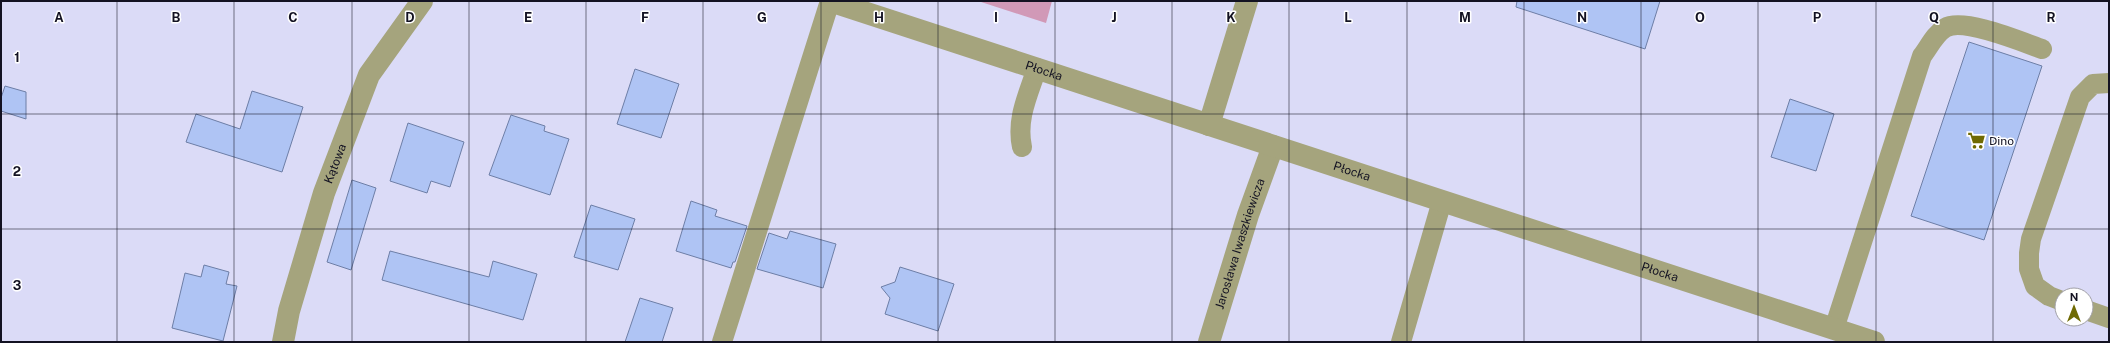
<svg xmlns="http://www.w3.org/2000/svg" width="2110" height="343" viewBox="0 0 2110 343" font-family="'Public Sans',sans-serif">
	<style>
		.green { fill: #d199b7 }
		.building { fill: #afc4f4; stroke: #6d7ea6 }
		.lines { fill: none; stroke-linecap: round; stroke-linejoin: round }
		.service { stroke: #a5a47d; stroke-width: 20 }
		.minor { stroke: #a5a47d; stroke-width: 22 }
		.tertiary { stroke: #a5a47d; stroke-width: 22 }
		.grid { fill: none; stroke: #131222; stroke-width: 1; stroke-opacity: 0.55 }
		.labels { text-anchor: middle; stroke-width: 3; stroke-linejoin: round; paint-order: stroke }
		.street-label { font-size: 12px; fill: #131222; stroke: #fff }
		.poi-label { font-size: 12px; fill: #131222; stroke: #fff; text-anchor: start }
		.grid-label { font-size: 13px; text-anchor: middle; font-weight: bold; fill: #131222; stroke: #fff; stroke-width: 3; stroke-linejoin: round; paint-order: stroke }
	</style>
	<rect width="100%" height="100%" fill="#dbdbf7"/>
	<!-- green -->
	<path class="green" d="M978,1H1052L1046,23Z"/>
	<!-- building -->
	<path class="building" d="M1517,1H1660L1645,49L1516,7Z
		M1969,42L2042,66L1984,240L1911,216Z
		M635,69L679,84L661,138L617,124Z
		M5,86L26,92V119L1,111V98Z
		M252,91L303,107L282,172L186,142L196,114L240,129Z
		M1790,99L1834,114L1816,171L1771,157Z
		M511,115L545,126L544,131L569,139L550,195L489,175Z
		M408,123L464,142L450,187L431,181L427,193L390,181Z
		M352,180L376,188L351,270L327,262Z
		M691,201L717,210L715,216L747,226L735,262H733L731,268L676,251Z
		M591,205L635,219L618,270L574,257Z
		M790,231L836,244L823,288L757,269L769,233L787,239Z
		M390,251L489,277L493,261L537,274L523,320L382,280Z
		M204,265L229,272L226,284L237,286L223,341L172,328L185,273L201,277Z
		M900,267L954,284L938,331L885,314L890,298L881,287L895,282Z
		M640,298L673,308L662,342H625Z"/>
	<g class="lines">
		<!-- service -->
		<path class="service" d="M1022,147C1016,119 1028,95 1037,68
			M2062,301L2049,296L2035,286L2029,269V253L2031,239L2080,97L2093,84L2109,83
			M2086,310L2109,318
			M1834,329L1922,56C1929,47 1935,34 1945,28C1963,17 2022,42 2042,49
			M722,342L830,1
			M1401,342L1442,201"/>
		<!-- minor -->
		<g class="minor">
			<path d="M1209,125L1247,1"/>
			<path id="s1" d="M283,342L289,311L324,193L369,75L422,1"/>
			<path id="s2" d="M1209,342L1248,215L1273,146"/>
		</g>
		<!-- tertiary -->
		<path class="tertiary" id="s3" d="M830,1L1874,342"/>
	</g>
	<!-- grid -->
	<path class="grid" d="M117,1V342M234,1V342M352,1V342M469,1V342M586,1V342M703,1V342M821,1V342M938,1V342M1055,1V342M1172,1V342M1289,1V342M1407,1V342M1524,1V342M1641,1V342M1758,1V342M1876,1V342M1993,1V342M1,114H2109M1,229H2109"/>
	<!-- icons -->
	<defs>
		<symbol id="supermarket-bare" viewBox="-9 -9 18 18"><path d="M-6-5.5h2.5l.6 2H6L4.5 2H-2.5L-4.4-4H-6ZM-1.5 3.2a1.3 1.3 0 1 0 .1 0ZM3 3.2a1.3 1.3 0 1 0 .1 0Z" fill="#6f6a03" stroke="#fff" stroke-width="2.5" paint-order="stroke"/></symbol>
	</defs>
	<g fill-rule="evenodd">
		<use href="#supermarket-bare" x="1964" y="128" width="25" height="25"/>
	</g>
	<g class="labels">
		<!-- street labels -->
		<g class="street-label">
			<text dy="4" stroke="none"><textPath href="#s3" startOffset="225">Płocka</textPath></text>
			<text dy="4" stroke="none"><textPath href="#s1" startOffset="186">Kątowa</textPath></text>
			<text dy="4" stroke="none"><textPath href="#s3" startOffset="549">Płocka</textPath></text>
			<text dy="4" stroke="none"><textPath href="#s2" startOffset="103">Jarosława Iwaszkiewicza</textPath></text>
			<text dy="4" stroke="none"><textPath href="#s3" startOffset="873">Płocka</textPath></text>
		</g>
		<!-- poi labels -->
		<g class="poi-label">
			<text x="1989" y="145">Dino</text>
		</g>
	</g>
	<g class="grid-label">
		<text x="59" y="22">A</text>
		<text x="176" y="22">B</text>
		<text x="293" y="22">C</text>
		<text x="410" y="22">D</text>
		<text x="528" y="22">E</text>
		<text x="645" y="22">F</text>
		<text x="762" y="22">G</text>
		<text x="879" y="22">H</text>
		<text x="996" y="22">I</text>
		<text x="1114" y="22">J</text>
		<text x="1231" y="22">K</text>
		<text x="1348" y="22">L</text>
		<text x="1465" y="22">M</text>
		<text x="1582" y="22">N</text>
		<text x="1700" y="22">O</text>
		<text x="1817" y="22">P</text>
		<text x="1934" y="22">Q</text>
		<text x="2051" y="22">R</text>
		<text x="17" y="62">1</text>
		<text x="17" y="176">2</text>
		<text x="17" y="290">3</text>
	</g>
	<!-- border -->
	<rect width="2110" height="343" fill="none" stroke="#131222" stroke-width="4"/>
	<!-- north arrow -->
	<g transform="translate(2074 307)"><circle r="19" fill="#ffffff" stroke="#a1a0a7"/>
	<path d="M0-3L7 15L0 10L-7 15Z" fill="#6f6a03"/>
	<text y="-6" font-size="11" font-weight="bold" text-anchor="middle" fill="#131222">N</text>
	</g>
</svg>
